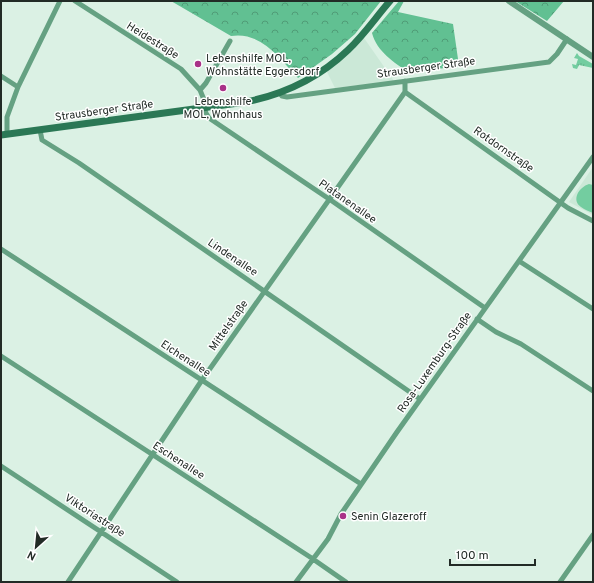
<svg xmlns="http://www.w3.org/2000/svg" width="594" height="583" viewBox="0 0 594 583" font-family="Overpass,sans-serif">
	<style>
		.built { fill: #cbe8d7 }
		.grass { fill: url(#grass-tufts) }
		.forest { fill: url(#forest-crowns) }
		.pitch { fill: #73cda0 }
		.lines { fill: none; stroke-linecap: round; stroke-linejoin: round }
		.minor { stroke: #65a182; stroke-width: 5 }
		.tertiary { stroke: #65a182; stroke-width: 6 }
		.secondary { stroke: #2b7855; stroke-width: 7 }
		.poi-dot { fill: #a93288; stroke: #fff; stroke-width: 1.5 }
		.labels { text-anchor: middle; stroke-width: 3; stroke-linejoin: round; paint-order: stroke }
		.street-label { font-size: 11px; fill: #222b26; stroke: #fff }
		.poi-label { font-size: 11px; fill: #222b26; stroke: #fff; text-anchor: start }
	</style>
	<defs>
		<pattern id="grass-tufts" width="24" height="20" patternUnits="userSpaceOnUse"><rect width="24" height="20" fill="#73cda0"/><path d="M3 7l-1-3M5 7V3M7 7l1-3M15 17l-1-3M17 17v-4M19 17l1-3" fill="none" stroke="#63b08a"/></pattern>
		<pattern id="forest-crowns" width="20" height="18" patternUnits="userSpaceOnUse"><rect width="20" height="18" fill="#61c092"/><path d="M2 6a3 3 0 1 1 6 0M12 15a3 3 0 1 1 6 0" fill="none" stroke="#509c77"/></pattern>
	</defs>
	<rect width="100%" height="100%" fill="#dbf1e4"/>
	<!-- built -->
	<path class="built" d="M364,38L394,81L335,88L327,72Z
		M593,167V215L569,202Z"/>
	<!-- grass -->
	<path class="grass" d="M577,53L579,56L593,64V68L579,65L577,69L573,68L572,64L576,65L578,59L574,58Z"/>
	<!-- forest -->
	<path class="forest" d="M171,1H381L355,34L332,54L298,78C280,59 261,31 231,36Z
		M399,1H404L398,12L453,24L459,66L409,73C394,62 377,52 372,33Z
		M515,1H564L547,21Z"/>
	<!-- pitch -->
	<path class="pitch" d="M589,184L593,185V213C589,211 585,210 581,207C571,200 579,187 589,184Z"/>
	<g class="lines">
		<!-- minor -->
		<path class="minor" d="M75,1L181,69L200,90L207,107
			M1,76L18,87
			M200,90L206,83L230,41
			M405,92L568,208L593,221
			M280,93L282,96L287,97L549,62L557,54L567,39
			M204,108L206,113L209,118L332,201L485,308
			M40,130L42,140L79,163L420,399
			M7,134V117L18,87L60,1
			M1,249L361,484
			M519,261L593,309
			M477,319L496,332L521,344L593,391
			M1,356L310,557L346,582
			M1,466L177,582
			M68,582L202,380L405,92V81
			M296,582L328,539L341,514L397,432L593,157
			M560,582L593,535"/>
		<!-- tertiary -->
		<path class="tertiary" d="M509,1L593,57"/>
		<!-- secondary -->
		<path class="secondary" d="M1,135L246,102C285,94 320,77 348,50C364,35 376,17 390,1"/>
	</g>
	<!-- markers -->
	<g class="poi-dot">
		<circle cx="198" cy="64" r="4"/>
		<circle cx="223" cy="88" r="4"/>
		<circle cx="343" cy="516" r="4"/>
	</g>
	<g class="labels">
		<!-- street labels -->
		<g class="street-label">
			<text transform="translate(153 40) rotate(32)" y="4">Heidestraße</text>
			<text transform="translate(426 67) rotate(-8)" y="4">Strausberger Straße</text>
			<text transform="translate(104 110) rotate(-8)" y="4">Strausberger Straße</text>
			<text transform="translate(504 149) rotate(35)" y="4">Rotdornstraße</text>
			<text transform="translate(348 201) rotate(35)" y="4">Platanenallee</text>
			<text transform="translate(233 257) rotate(34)" y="4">Lindenallee</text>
			<text transform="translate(228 325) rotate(-55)" y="4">Mittelstraße</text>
			<text transform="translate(186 358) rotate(33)" y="4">Eichenallee</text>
			<text transform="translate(434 362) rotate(-55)" y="4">Rosa-Luxemburg-Straße</text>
			<text transform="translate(179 460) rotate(33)" y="4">Eschenallee</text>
			<text transform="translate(95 515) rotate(33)" y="4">Viktoriastraße</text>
		</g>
		<!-- poi labels -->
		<g class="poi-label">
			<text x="206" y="62">Lebenshilfe MOL,<tspan x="206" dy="13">Wohnstätte Eggersdorf</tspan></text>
			<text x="223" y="105" text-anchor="middle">Lebenshilfe<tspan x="223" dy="13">MOL, Wohnhaus</tspan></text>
			<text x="351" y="520">Senin Glazeroff</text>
		</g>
	</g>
	<!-- border -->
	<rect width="594" height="583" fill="none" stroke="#222b26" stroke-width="4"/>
	<!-- north arrow -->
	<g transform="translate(36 547) rotate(207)" stroke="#ffffff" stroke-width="3" paint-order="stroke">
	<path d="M0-3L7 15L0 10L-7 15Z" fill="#222b26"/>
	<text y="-6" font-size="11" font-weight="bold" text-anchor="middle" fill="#222b26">N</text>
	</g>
	<!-- scale -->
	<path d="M450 559v6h85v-6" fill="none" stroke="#222b26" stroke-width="2"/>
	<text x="456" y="559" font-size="12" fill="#222b26" stroke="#ffffff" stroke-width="3" paint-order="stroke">100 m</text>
</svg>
